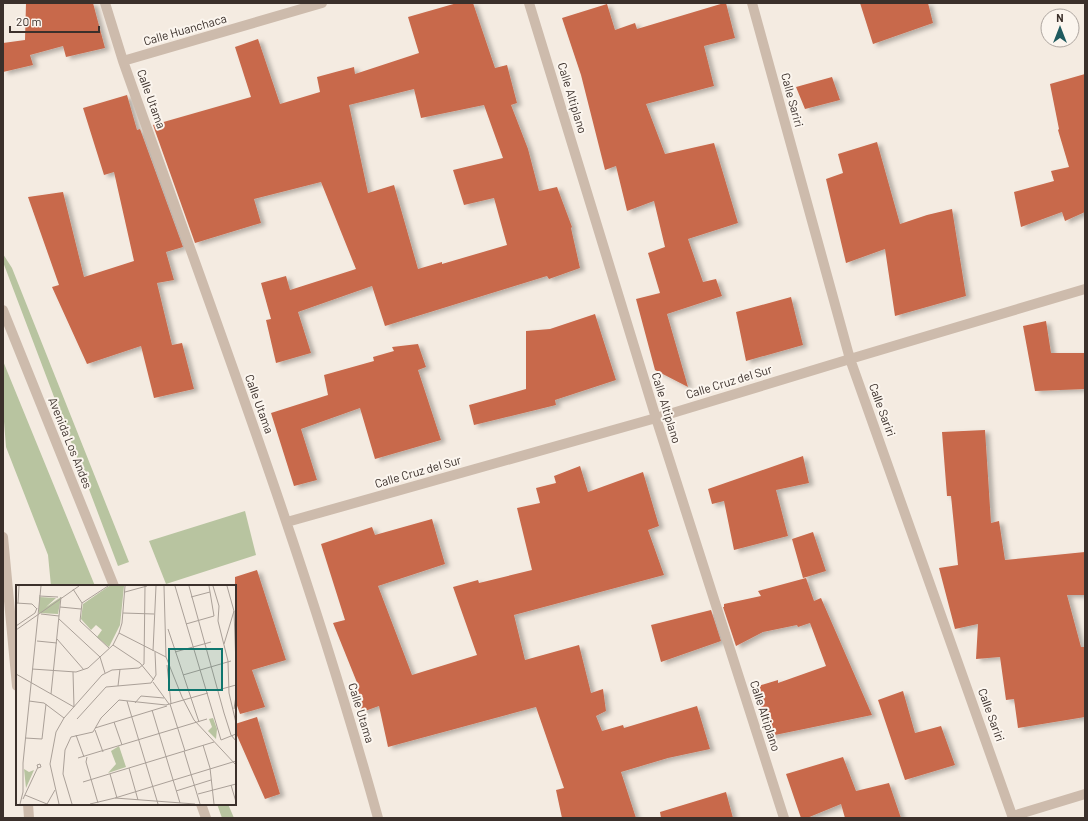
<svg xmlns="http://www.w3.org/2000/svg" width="1088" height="821" viewBox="0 0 1088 821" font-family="Barlow,sans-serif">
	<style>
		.green { fill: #b8c4a0 }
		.building { fill: #c8694b; fill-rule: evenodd; filter: url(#shadow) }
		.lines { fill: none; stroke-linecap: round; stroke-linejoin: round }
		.minor { stroke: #cdbbac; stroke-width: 10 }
		.labels { text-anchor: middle; stroke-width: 4; stroke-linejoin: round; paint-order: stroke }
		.street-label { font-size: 12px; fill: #3b302b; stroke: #fbf5ee }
		.inset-road { fill: none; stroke: #aaa098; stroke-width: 1 }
		.view { fill: #0f766e; fill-opacity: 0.15; stroke: #0f766e; stroke-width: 2 }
		.inset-edge { fill: none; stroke: #3b302b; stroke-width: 2 }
	</style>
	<defs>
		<filter id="shadow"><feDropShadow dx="4.5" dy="2.5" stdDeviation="2" flood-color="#0004"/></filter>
	</defs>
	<rect width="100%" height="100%" fill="#f4ebe1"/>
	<!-- green -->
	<path class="green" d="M3,254L12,268L129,562L118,566L3,262Z
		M3,361L95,586H51L48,555L6,447L3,409Z
		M245,511L256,555L166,584L149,541Z
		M217,804H228L234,818H222Z"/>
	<!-- building -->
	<path class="building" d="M26,3H93L105,48L66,57L63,46L30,55L33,65L3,72V43L25,40Z
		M457,3H473L495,68L507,65L517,103L511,105L528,149L539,191L557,187L572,227L571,228L580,268L549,279L547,276L385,326L372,286L298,312L311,353L276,363L266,320L271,319L261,283L286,276L290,290L356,269L321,182L254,199L261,223L195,243L153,125L251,97L235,47L258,39L280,104L320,92L317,77L354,67L355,74L419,53L408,17ZM414,89L421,118L484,105L503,158L453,170L464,205L494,198L507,245L442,264V262L418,269L394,185L368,193L349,105Z
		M724,3H726L735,38L704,46L714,86L646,104L665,154L714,143L738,223L688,239L703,282L716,279L722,296L667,314L688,387L655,370L636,299L660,293L648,253L665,247L654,201L627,211L616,166L605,170L581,75L562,18L607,4L615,30L635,23L637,29Z
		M860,3H928L933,23L873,44Z
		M1085,74V212L1065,221L1062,212L1021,227L1014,192L1054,181L1051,171L1069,167L1058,130L1059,129L1050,84Z
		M832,77L840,100L805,109L796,87Z
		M127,95L137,130L140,129L183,247L166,252L174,280L157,283L172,345L182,343L194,389L154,398L141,346L87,364L52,287L59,285L28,197L63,192L84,277L134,261L114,172L104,175L83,108Z
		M877,142L900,224L927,215L952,209L966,296L895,316L885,249L846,263L826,179L843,173L838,154Z
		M791,297L803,345L746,361L736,312Z
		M595,314L616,380L555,400L556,405L474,425L469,405L526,389V331L550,329Z
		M1046,321L1051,353H1085V389L1035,391L1023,326Z
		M418,344L426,367L418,370L441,440L375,459L360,408L301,429L317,480L294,486L271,413L328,395L324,375L374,361L373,357L394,351L392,347Z
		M985,430L991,523L999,521L1005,560L1085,552V595H1067L1081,647H1085V717L1018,728L1014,699L1006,700L1000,657L976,659L978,624L955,629L939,568L958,565L951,496H947L942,432Z
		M803,456L809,483L776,490L788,536L734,550L724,501L712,504L708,489Z
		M580,466L588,492L643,472L659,526L648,530L664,575L514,615L525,660L579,645L591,693L603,689L606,711L596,716L602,731L623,725L624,728L697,706L710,749L668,758L621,772L636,818H562L556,790L564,788L536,707L388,747L379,706L362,712L354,686L358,685L333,623L345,620L321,544L372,527L375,535L432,519L445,564L378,586L412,675L477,655L453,587L478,580L479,583L532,570L517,508L540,503L536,488L556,483L554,476Z
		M813,532L826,571L803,578L792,539Z
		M257,570L286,660L252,670L265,707L240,714L235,700V577Z
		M806,578L814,601L821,598L872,715L770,736L755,687L778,680V683L826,666L810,623L798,627L797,625L763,632L736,646L723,607H724V604L761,596L758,591Z
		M711,610L721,641L661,662L651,625Z
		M903,691L915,733L941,726L955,765L905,780L878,700Z
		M257,717L280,794L265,799L235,731V724Z
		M843,757L856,791L889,783L901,818H845L841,804L807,818H801L786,774Z
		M726,792L733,818H661L660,812Z"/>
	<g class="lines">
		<!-- minor -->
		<path class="minor" d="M105,3L123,61C212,312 307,561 378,818
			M529,3L656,418L784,818
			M752,3L850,359L1013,818
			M123,61L322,3
			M3,310L114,586
			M287,522L656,418L850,359L1085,289
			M3,537L17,686
			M28,804L29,818
			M201,804L206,818
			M1013,816L1085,794"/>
	</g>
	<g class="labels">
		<!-- street labels -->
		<g class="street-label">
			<text transform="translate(185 30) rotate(-16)" y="4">Calle Huanchaca</text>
			<text transform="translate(572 98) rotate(73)" y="4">Calle Altiplano</text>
			<text transform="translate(151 99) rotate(70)" y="4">Calle Utama</text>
			<text transform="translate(792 100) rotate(75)" y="4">Calle Sariri</text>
			<text transform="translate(729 382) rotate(-17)" y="4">Calle Cruz del Sur</text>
			<text transform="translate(259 404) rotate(70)" y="4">Calle Utama</text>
			<text transform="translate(666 408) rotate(73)" y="4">Calle Altiplano</text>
			<text transform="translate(882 410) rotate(70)" y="4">Calle Sariri</text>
			<text transform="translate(70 443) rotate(68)" y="4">Avenida Los Andes</text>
			<text transform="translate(418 472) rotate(-16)" y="4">Calle Cruz del Sur</text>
			<text transform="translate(361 713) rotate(73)" y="4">Calle Utama</text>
			<text transform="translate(991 715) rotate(70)" y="4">Calle Sariri</text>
			<text transform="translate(765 716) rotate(72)" y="4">Calle Altiplano</text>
		</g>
	</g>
	<!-- overview -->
	<g transform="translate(16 585)">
		<rect width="220" height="220" fill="#f4ebe1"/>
		<path d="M93,1H108L104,40L93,62L81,52L86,45L80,40L75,45L65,34L67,19ZM23,12L40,13L30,22L45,12L42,29L23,28ZM197,133L201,144L200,154L192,146L196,142L193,134ZM103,161L110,182L92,188L100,179L95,166ZM8,184L13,187L18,185L10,203Z" fill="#b8c4a0"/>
		<path class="inset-road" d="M92,1L66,18L64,36L93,63M148,1L150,72L166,112L178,135L220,180M159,1L205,155L220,149M173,1L208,128L215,150L220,156M197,1L203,21L202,36L212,76L213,108L220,138M211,1L218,26L220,81M57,4L66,18M109,7L131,1M23,11L42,12M175,12L194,7M0,18L16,19L21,24M2,18L3,1M44,22L65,24M107,28L138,29M25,29L43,31L45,12M43,34L84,72L89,88M170,39L198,31L193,1M0,41L19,28L21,23M152,44L183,137M0,45L63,1M103,48L150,72M41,54L68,85M21,56L41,58M208,59L218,26M97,60L124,78L138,95M137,66L140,1M159,67L195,57M151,80L155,119M16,84L60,87L72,83L97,60L103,48L106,38L109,1M57,87L58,122M0,89L58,122M167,90L215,76M137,97L153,119M102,101L104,84M202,105L220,100M35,109L43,31M13,116L28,118L48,133M111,116L142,219M119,118L125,111L148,113M154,119L169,166M218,124L220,111M136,125L164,218M61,134L90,102L135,98L140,90L139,67M98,137L106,160M79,143L151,121M79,145L87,167M60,150L68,172M9,153L26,154L30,119M187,160L194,183L198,219M168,166L184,219M71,172L70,177L82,218M62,173L191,134M24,179L25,182L22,183L21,180ZM113,183L122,215M94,189L101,213M67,197L198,157M0,198V216M215,200L220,217M160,206L195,195M182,209L220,199M9,210L31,219M99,213L220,176M7,214L22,182M4,219L7,207V178L25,1M31,219L39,205M43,219L34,179L40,147L48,133L86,90L96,85L123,83L128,79L129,1M56,219L47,189L49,165L55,152L77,147L85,133L103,115L150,120L192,108M74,219L99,213L179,219"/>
		<path class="view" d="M153,64H206V105H153Z"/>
		<rect width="220" height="220" class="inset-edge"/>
	</g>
	<!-- border -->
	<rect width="1088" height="821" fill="none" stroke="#3b302b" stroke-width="8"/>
	<!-- north arrow -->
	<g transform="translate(1060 28)"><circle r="19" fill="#fbf5ee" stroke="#aea6a0"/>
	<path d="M0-3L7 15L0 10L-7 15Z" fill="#1f5a5e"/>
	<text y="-6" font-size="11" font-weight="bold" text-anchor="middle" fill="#3b302b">N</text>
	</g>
	<!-- scale -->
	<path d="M10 26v6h89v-6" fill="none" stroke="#3b302b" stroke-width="2"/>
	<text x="16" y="26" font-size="12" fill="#3b302b" stroke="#fbf5ee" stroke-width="3" paint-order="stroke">20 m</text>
</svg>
